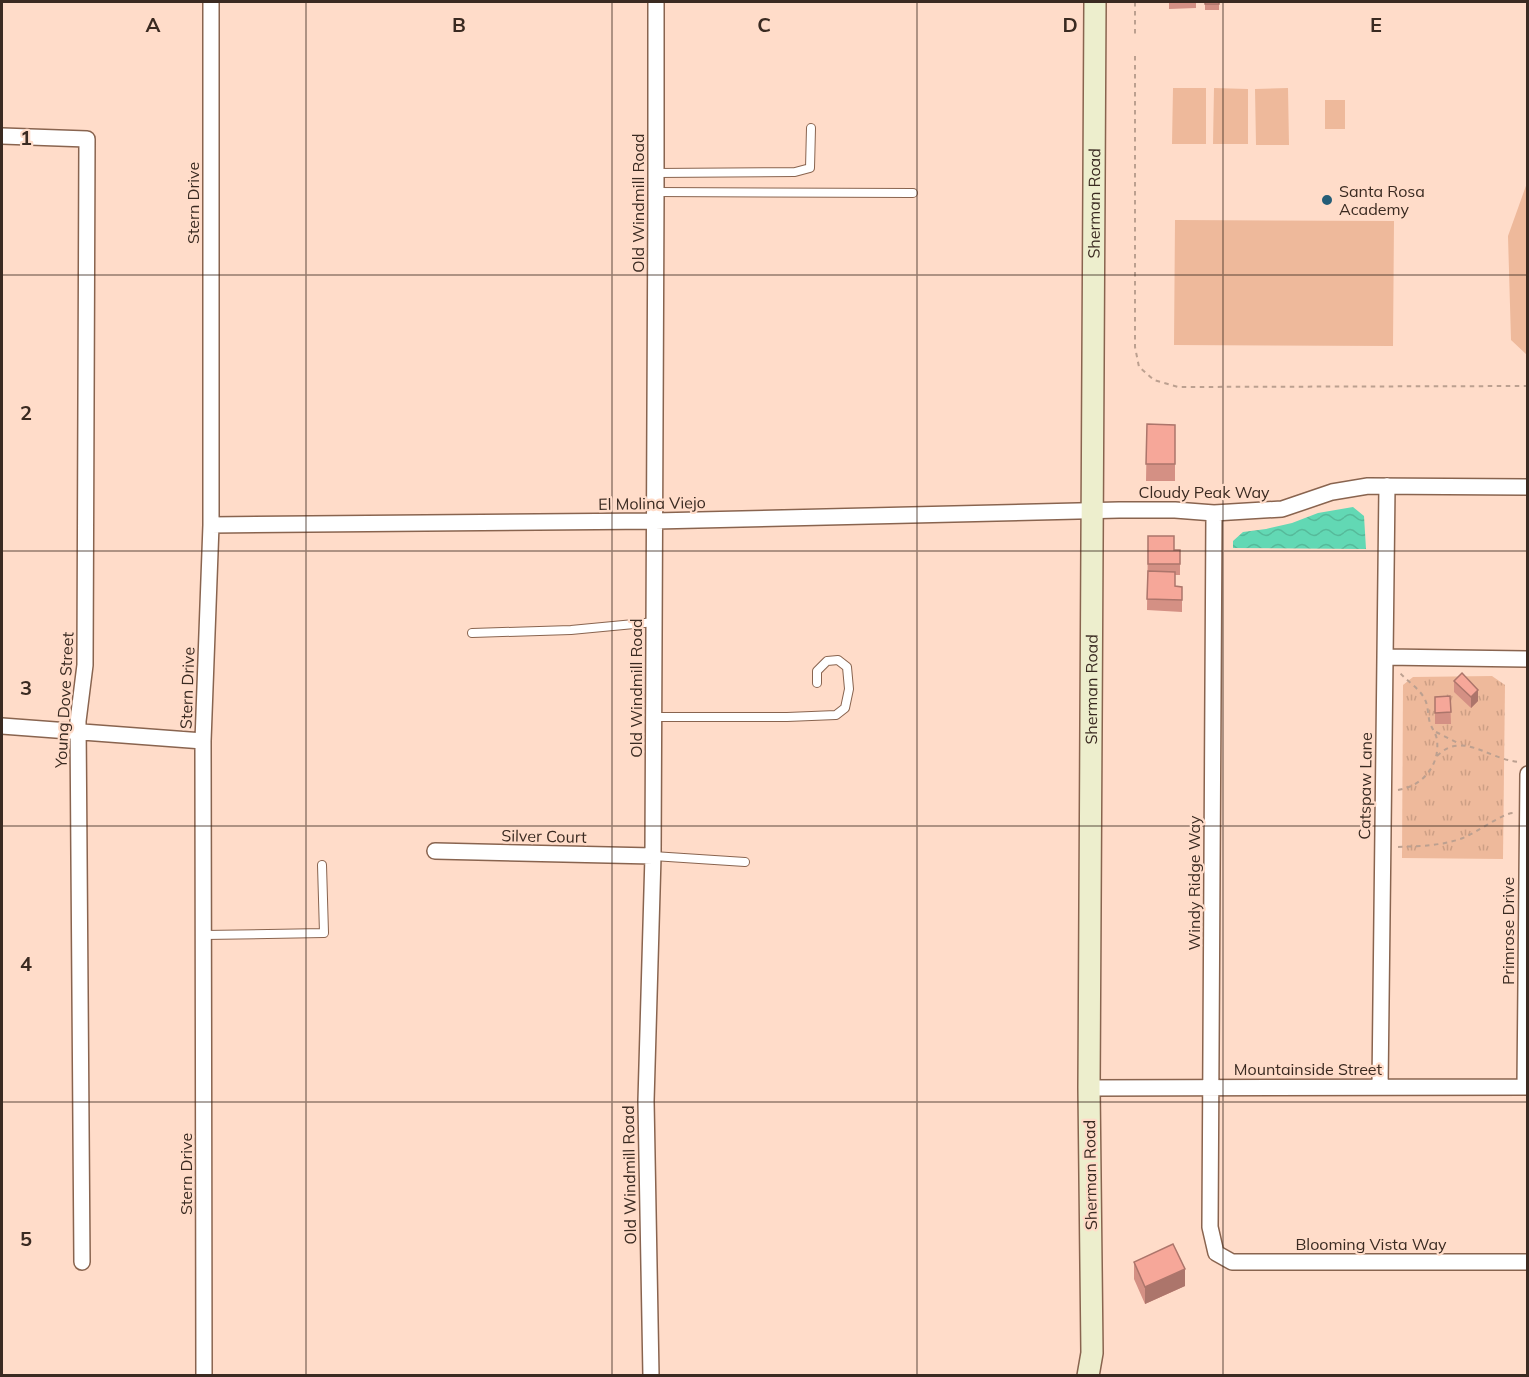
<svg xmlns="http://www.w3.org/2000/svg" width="1529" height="1377" viewBox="0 0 1529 1377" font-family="Mulish,sans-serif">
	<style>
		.grass { fill: url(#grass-tufts) }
		.pitch { fill: #eeb99b }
		.water { fill: url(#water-waves) }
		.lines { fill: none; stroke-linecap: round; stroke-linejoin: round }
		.lane-casing { stroke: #89644f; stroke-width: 10 }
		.street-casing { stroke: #89644f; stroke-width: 18 }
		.secondary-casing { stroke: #89644f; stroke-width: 24 }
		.path { stroke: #bca090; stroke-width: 2; stroke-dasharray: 4.5 4.5; stroke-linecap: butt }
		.lane { stroke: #fff; stroke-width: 8 }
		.street { stroke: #fff; stroke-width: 15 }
		.secondary { stroke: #edeecd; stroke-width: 21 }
		.wall { fill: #d49084 }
		.shaded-wall { fill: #ac756b }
		.building { fill: #f6a799; stroke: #ac756b; stroke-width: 1.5 }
		.grid { fill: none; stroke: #3a2a21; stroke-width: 1.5; stroke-opacity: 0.55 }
		.poi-dot { fill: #245d77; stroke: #ffdcc9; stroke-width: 2 }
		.labels { text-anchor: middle; stroke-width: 4.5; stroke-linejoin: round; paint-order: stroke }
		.poi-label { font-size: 16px; fill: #3a2a21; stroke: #ffdcc9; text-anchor: start }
		.street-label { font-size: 16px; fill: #3a2a21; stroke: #ffdcc9 }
		.grid-label { font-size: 20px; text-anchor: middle; font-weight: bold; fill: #3a2a21; stroke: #ffdcc9; stroke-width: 4.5; stroke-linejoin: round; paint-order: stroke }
	</style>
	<defs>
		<pattern id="grass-tufts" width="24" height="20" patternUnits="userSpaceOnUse" patternTransform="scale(1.5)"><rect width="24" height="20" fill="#eeb99b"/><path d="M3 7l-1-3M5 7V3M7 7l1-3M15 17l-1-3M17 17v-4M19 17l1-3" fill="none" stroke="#cd9f85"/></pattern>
		<pattern id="water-waves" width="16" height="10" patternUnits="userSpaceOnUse" patternTransform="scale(1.5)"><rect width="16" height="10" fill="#62d8b4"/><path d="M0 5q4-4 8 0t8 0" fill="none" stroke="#56ba9a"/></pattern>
	</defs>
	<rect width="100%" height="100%" fill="#ffdcc9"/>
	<!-- grass -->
	<path class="grass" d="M1492,676L1505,685L1503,859L1402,858L1403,685L1413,677Z"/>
	<!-- pitch -->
	<path class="pitch" d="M1173,88H1206V144H1172Z
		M1214,88L1248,89V144H1213Z
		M1288,88L1289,145H1256L1255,89Z
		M1325,100H1345V129H1325Z
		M1527,183V355L1511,340L1508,236Z
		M1175,220L1394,221L1393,346L1174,345Z"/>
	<!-- water -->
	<path class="water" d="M1353,507L1364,516L1366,549L1233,548V541L1243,532L1266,529L1292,523L1318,513Z"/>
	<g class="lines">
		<defs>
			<path id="lane" d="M656,173L795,172L810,168L811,128
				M656,192L913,193
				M472,633L571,630L655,622
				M654,717H787L836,715L845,708L849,689L847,667L838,660L827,661L817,671V683
				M653,856L745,862
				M204,935L324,933L322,865"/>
			<path id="street" d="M2,136L87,139L85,665L78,721L82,1262
				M1214,513L1210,1227L1216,1253L1232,1262H1528
				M211,525L655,521L1119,510H1175L1214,513L1282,509L1332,492L1368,486L1528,487
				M1385,657L1528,659
				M2,726L203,741
				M435,851L653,856
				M1380,1087L1387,486
				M1525,1087L1528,774
				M1089,1088L1528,1087
				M204,1376L203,741L211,525V2
				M651,1376L646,1101L653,856L656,192V2"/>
			<g id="secondary">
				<path id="s1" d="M1088,1376L1092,1353L1089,1088L1095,2"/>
			</g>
		</defs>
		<!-- lane casing -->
		<use href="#lane" class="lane-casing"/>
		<!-- street casing -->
		<use href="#street" class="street-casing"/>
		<!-- secondary casing -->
		<use href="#secondary" class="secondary-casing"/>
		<!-- path -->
		<path class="path" d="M1135,2V37
			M1135,56V347L1139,367L1154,380L1178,387L1528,386
			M1436,732L1460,744
			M1437,756C1463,730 1488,760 1520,762
			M1398,790C1423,786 1440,765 1437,740C1436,733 1432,729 1430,723C1427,713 1429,705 1423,696C1417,687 1407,681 1400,673
			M1398,847C1420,846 1441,846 1463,838C1476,833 1503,813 1513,813"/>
		<!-- lane -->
		<use href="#lane" class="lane"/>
		<!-- street -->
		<use href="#street" class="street"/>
		<!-- secondary -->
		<use href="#secondary" class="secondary"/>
	</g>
	<!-- wall -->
	<path class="wall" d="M1169,2H1196V8L1169,9Z
		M1205,2H1219V10H1205Z
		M1147,424L1175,425V481H1146Z
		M1148,536L1174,550H1180V575H1175V586L1182,587V612L1147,610Z
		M1454,681L1478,701L1471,708L1454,692Z
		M1450,696L1451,724H1435V697Z
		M1134,1262L1185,1286L1145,1304L1134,1279Z"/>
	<!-- shaded-wall -->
	<path class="shaded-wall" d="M1478,690V701L1471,708V697Z
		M1185,1269V1286L1145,1304V1287Z"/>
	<!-- building -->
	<path class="building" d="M1205,2H1219V4H1205Z
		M1147,424L1175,425V464H1146Z
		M1148,536H1174V550H1180V564H1148Z
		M1148,571L1175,572V586L1182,587V600L1147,599Z
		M1462,673L1478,690L1471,697L1454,681Z
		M1450,696L1451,712L1435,713V697Z
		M1173,1244L1185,1269L1145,1287L1134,1262Z"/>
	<!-- grid -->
	<path class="grid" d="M306,2V1376M612,2V1376M917,2V1376M1223,2V1376M2,275H1528M2,551H1528M2,826H1528M2,1102H1528"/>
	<!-- markers -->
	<circle class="poi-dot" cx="1327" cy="200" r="6"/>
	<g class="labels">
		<!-- poi labels -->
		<g class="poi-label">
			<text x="1339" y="197">Santa Rosa<tspan x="1339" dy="18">Academy</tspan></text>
		</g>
		<!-- street labels -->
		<g class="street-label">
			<text transform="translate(193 203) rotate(-90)" y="6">Stern Drive</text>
			<text transform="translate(638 203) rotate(-90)" y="6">Old Windmill Road</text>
			<text dy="6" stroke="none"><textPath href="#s1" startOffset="1173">Sherman Road</textPath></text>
			<text x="1204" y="498">Cloudy Peak Way</text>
			<text transform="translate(652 503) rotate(-1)" y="6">El Molina Viejo</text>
			<text transform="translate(187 688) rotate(-88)" y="6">Stern Drive</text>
			<text transform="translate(636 688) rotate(-90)" y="6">Old Windmill Road</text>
			<text dy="6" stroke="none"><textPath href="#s1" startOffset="687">Sherman Road</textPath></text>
			<text transform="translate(64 700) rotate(-87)" y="6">Young Dove Street</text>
			<text transform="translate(1365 786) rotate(-89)" y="6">Catspaw Lane</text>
			<text transform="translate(544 836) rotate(1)" y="6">Silver Court</text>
			<text transform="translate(1194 883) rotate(-90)" y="6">Windy Ridge Way</text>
			<text transform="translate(1508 931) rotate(-90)" y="6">Primrose Drive</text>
			<text x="1308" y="1075">Mountainside Street</text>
			<text transform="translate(186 1174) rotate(-90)" y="6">Stern Drive</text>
			<text transform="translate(629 1175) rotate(-91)" y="6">Old Windmill Road</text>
			<text transform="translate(1090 1175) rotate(-91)" y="6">Sherman Road</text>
			<text x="1371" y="1250">Blooming Vista Way</text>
		</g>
	</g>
	<g class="grid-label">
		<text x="153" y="32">A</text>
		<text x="459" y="32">B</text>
		<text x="764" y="32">C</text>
		<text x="1070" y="32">D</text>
		<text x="1376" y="32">E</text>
		<text x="26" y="145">1</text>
		<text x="26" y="420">2</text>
		<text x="26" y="695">3</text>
		<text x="26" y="971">4</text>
		<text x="26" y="1246">5</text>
	</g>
	<!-- border -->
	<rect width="1529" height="1377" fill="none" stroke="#3a2a21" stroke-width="6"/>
</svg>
